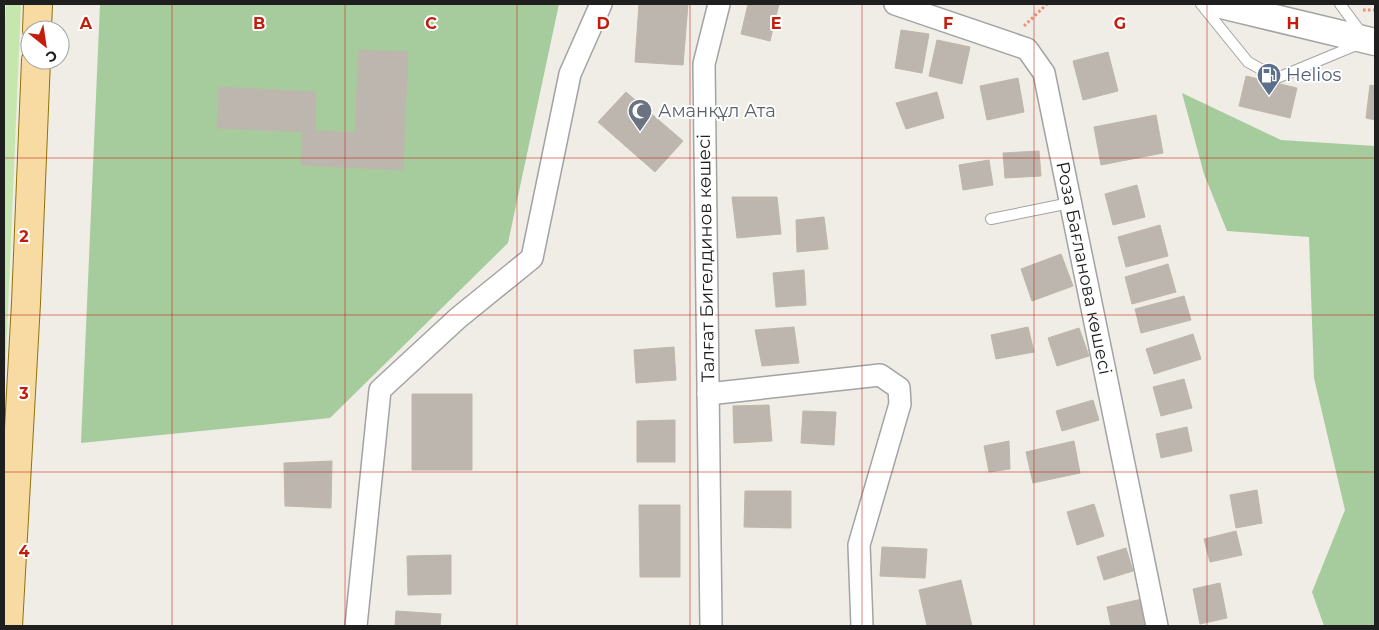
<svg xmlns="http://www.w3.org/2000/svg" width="1379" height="630" viewBox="0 0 1379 630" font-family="Montserrat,sans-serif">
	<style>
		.grass { fill: #c5e7af }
		.forest { fill: #a6cc9d }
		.building { fill: #bcb6af; stroke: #c0b6a9 }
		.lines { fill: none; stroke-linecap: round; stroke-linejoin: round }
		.service-casing { stroke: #a3a3a3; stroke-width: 12 }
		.minor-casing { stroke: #a3a3a3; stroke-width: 24 }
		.tertiary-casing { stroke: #a3a3a3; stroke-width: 29 }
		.primary-casing { stroke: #927208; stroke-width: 30 }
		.path { stroke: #f28d74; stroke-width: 3; stroke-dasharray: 2.5 2.5; stroke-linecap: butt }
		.service { stroke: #fff; stroke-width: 10 }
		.minor { stroke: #fff; stroke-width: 21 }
		.tertiary { stroke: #fff; stroke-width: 26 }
		.primary { stroke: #f7dba3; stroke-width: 28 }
		.grid { fill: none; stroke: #c31d0b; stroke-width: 1; stroke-opacity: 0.55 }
		.labels { text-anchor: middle; stroke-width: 4; stroke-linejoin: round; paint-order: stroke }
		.service-label { font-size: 18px; fill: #4e5e75; stroke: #fff; text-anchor: start }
		.worship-label { font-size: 18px; fill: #5b616d; stroke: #fff; text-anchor: start }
		.street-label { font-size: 18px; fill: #1f1f1f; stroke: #fff }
		.grid-label { font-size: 16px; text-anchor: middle; font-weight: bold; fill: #c31d0b; stroke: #fff; stroke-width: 4; stroke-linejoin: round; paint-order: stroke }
	</style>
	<rect width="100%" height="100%" fill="#efede6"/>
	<!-- grass -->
	<path class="grass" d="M6,4H21L4,403V47Z"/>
	<!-- forest -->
	<path class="forest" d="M100,4H559L508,243L330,418L81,443Z
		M1182,93L1281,140L1375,146V626H1324L1312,592L1345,510L1314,378L1309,237L1227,231L1204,174Z"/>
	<!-- building -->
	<path class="building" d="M639,4H688L683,65L635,62Z
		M748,4H779L770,41L741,34Z
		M901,30L929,34L922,73L895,68Z
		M937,40L970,47L962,84L929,76Z
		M359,50L408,52L403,170L301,165L303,132L217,128L219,87L316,92L315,131L355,133Z
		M1108,52L1118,91L1083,100L1073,61Z
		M1246,76L1297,88L1290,118L1239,106Z
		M1018,78L1024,112L987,120L980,86Z
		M1370,85L1375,86V120L1366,118Z
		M626,92L683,141L655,172L598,122Z
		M937,92L944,118L906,129L896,103Z
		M1156,115L1163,153L1101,165L1094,127Z
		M1039,151L1041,176L1005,178L1003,153Z
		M989,160L993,185L963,190L959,165Z
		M1137,185L1145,217L1113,225L1105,194Z
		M732,197H777L781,234L737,238Z
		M824,217L828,249L797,252L796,220Z
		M1160,225L1168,256L1126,267L1118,237Z
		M1061,254L1073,286L1032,301L1021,269Z
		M1168,264L1176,292L1132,304L1125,277Z
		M804,270L806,305L776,307L773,273Z
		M1184,296L1191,320L1141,333L1135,309Z
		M794,327L799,363L762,366L755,330Z
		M1028,327L1034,352L996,359L991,335Z
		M1079,328L1089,356L1057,366L1048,338Z
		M1193,334L1201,359L1154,374L1146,349Z
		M674,347L676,380L636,383L634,350Z
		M1184,379L1192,408L1161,416L1153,387Z
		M412,394H472V470H412Z
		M1093,400L1099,420L1062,431L1056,411Z
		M769,405L772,441L734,443L733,406Z
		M803,411L836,412L834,445L801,443Z
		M675,420V462H637V421Z
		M1187,427L1192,451L1161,458L1156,434Z
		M1009,441L1010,469L989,472L984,446Z
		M1074,441L1080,473L1033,483L1026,452Z
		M332,461L331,508L285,506L284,463Z
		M1257,490L1262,523L1236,528L1230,495Z
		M745,491H791V528L744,527Z
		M1094,504L1104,536L1077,545L1067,512Z
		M639,505H680V577H640Z
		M1236,531L1242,555L1210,562L1204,539Z
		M882,547L927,549L925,578L880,576Z
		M1126,548L1133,571L1104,580L1097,557Z
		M451,555V594L408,595L407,556Z
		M961,580L972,626H927L919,590Z
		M1220,583L1227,618L1200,624L1193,589Z
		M1142,599L1149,626H1111L1107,607Z
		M396,611L441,614L440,626H395Z"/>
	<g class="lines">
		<defs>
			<path id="service" d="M1201,4L1248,62L1277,78L1359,44
				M1340,4L1363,35
				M991,219L1070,203"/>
			<g id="minor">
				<path id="s1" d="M895,4L1027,49L1044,73L1157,626"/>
				<path d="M708,394L880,375L899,388L900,404L859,545L862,626"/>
				<path d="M356,626L380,390L458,318L532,258L570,74L601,4"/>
				<path d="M711,626L704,64L719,4"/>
			</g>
			<path id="tertiary" d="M1217,4L1375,42"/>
			<path id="primary" d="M37,30L38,4
				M8,626L26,303L36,60"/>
		</defs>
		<!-- service casing -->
		<use href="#service" class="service-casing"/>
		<!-- minor casing -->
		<use href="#minor" class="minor-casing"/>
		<!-- tertiary casing -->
		<use href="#tertiary" class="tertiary-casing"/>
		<!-- primary casing -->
		<use href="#primary" class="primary-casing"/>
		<!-- path -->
		<path class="path" d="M1363,10H1375
			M1024,26L1047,4"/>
		<!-- service -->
		<use href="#service" class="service"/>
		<!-- minor -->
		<use href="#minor" class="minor"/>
		<!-- tertiary -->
		<use href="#tertiary" class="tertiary"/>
		<!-- primary -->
		<use href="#primary" class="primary"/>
	</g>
	<!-- grid -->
	<path class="grid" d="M172,4V626M345,4V626M517,4V626M690,4V626M862,4V626M1034,4V626M1207,4V626M4,158H1375M4,315H1375M4,472H1375"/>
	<!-- icons -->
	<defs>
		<symbol id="fuel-pin" viewBox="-11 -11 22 30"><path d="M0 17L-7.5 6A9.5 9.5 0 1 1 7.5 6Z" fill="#5c6f8a" stroke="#fff"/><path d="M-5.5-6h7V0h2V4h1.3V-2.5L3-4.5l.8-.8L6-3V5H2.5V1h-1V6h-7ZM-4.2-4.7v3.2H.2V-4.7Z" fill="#fff"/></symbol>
		<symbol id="mosque-pin" viewBox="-11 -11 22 30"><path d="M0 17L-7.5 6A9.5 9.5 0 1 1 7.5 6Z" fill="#6b7280" stroke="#fff"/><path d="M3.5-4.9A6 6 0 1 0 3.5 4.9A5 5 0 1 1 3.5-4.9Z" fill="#fff"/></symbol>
	</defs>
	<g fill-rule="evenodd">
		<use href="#fuel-pin" x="1255" y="61" width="28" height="38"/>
		<use href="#mosque-pin" x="626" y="97" width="28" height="38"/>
	</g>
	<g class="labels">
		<!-- service labels -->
		<g class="service-label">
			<text x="1286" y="81">Helios</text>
		</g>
		<!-- worship labels -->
		<g class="worship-label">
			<text x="658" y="117">Аманқұл Ата</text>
		</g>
		<!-- street labels -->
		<g class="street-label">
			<text transform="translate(706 258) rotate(-91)" y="6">Талғат Бигелдинов көшесі</text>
			<text dy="6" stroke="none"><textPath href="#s1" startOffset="368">Роза Бағланова көшесі</textPath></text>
		</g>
	</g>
	<g class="grid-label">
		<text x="86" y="29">A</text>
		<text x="259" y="29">B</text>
		<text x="431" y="29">C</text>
		<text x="603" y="29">D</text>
		<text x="776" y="29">E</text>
		<text x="948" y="29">F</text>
		<text x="1120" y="29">G</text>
		<text x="1293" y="29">H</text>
		<text x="24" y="242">2</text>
		<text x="24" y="399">3</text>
		<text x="24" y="557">4</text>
	</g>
	<!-- border -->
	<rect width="1379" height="630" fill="none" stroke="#1f1f1f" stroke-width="10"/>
	<!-- north arrow -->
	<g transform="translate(45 45) rotate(150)"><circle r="24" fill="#ffffff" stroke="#a5a5a5"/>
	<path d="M0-4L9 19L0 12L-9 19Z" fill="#c31d0b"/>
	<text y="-8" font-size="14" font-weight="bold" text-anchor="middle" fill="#1f1f1f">С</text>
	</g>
</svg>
